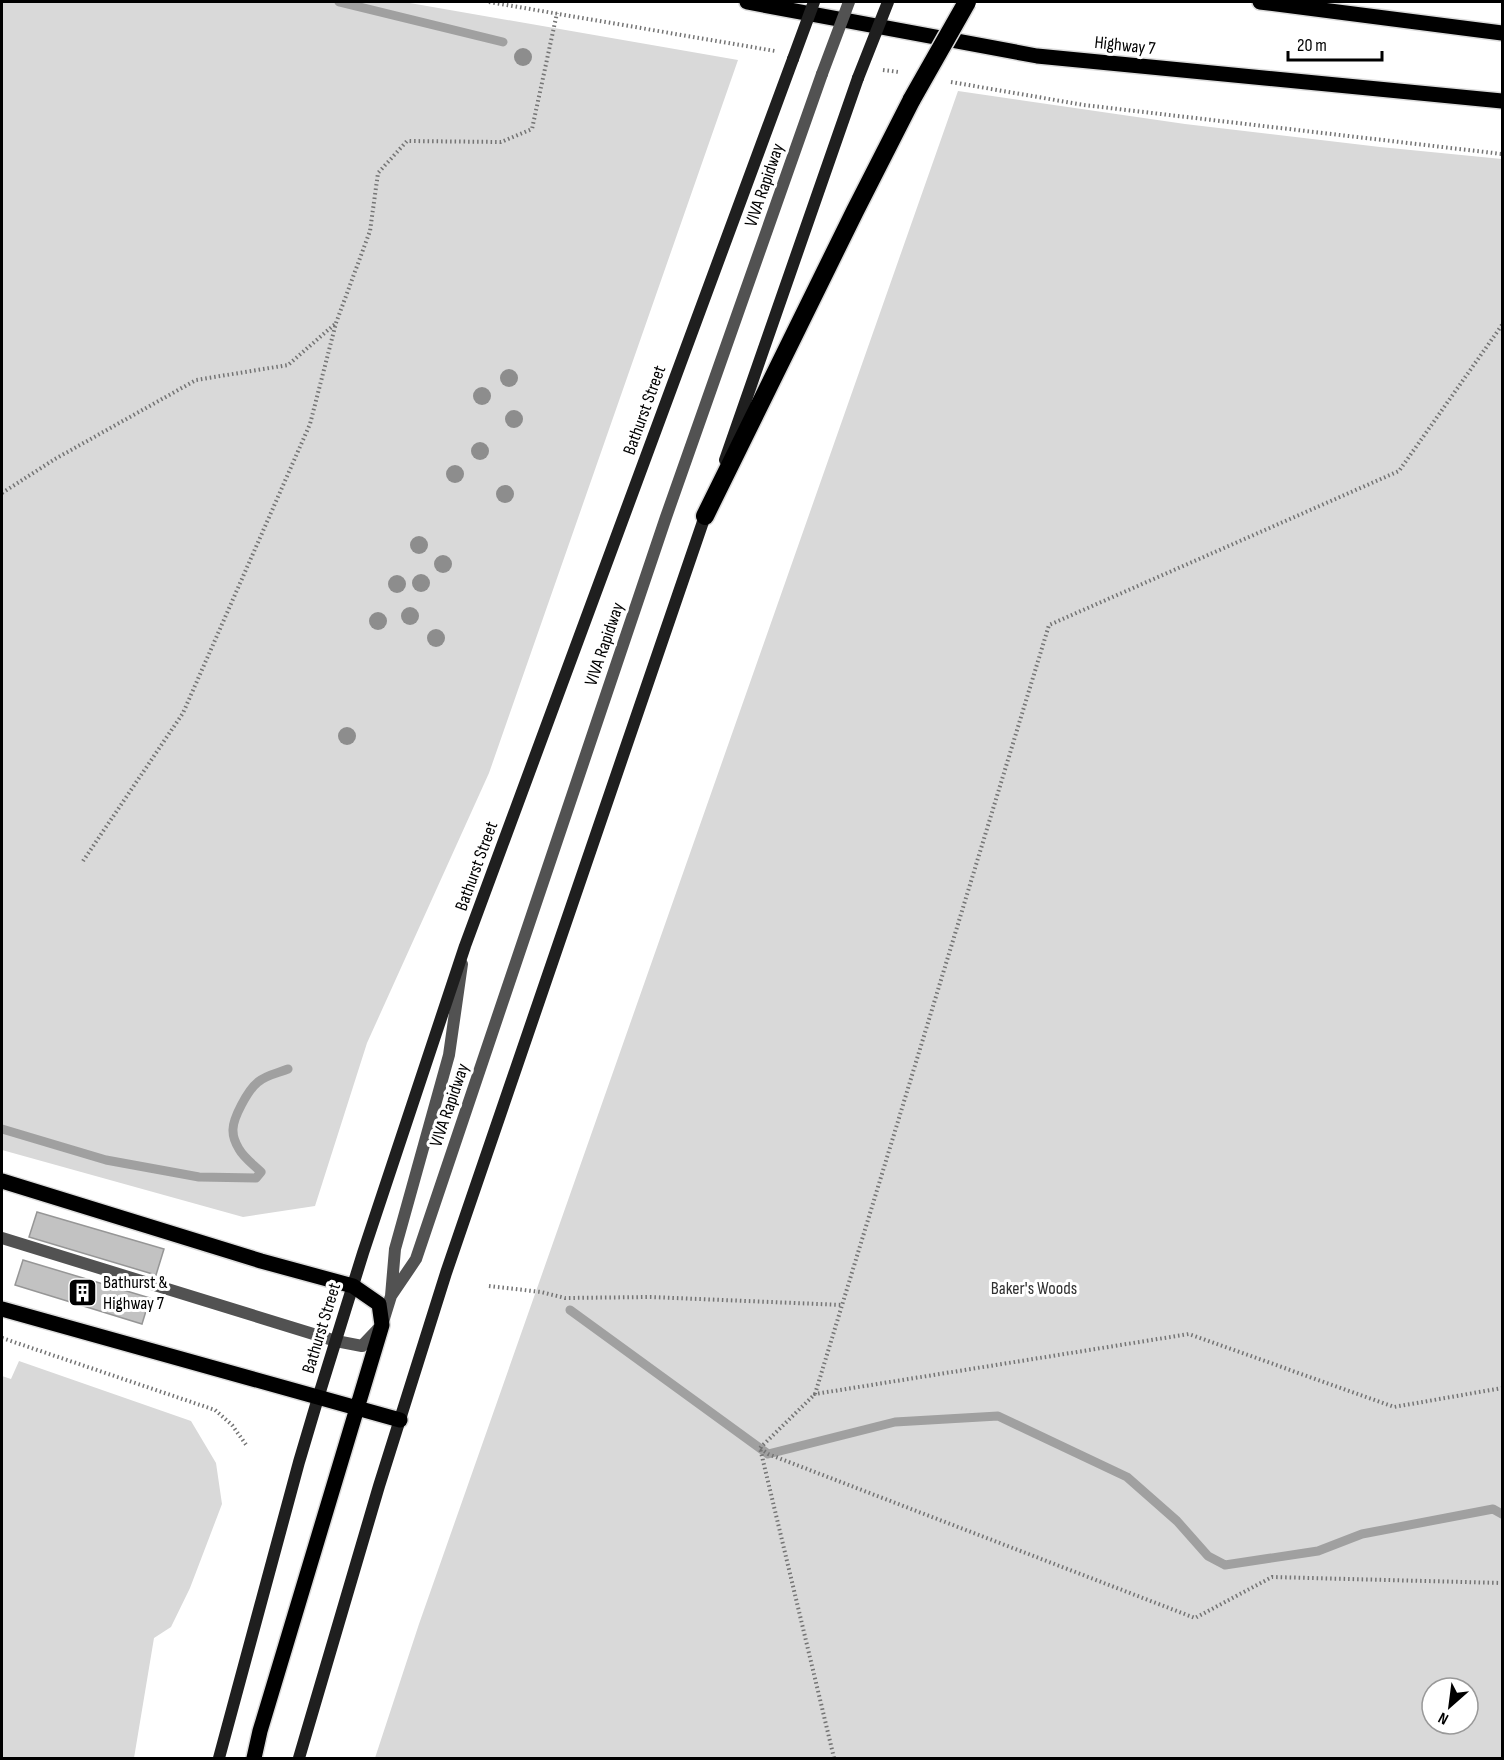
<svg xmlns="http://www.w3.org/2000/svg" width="1504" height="1760" viewBox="0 0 1504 1760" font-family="'Sofia Sans Condensed',sans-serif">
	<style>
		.green { fill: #d9d9d9; fill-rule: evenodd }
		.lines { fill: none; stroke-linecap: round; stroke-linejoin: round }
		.stream { stroke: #a0a0a0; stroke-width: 9 }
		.building { fill: #c2c2c2; stroke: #969696; stroke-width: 1.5 }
		.primary-casing { stroke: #dbdbdb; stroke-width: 18 }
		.highway-casing { stroke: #dbdbdb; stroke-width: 21 }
		.path { stroke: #747474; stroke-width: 4; stroke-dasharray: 1.5 3; stroke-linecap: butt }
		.lane { stroke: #525252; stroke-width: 12 }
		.secondary { stroke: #1f1f1f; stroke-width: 12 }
		.primary { stroke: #000; stroke-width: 15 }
		.highway { stroke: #000; stroke-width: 18 }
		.highway-bridge-casing { stroke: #dbdbdb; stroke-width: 21; stroke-linecap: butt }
		.lane-bridge { stroke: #525252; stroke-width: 12 }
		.secondary-bridge { stroke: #1f1f1f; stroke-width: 12 }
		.highway-bridge { stroke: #000; stroke-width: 18 }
		.tree { fill: #8d8d8d }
		.labels { text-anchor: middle; stroke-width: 6; stroke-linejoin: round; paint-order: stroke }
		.street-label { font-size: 18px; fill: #000; stroke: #fff }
		.poi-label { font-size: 18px; fill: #000; stroke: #fff; text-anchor: start }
		.park-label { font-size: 18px; fill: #303030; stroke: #fff }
	</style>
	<rect width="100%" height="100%" fill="#fff"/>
	<!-- green -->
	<path class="green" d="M2,2H404L738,60L489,773L367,1043L315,1206L243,1217L2,1150Z
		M958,91L1185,124L1380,147L1502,159V1758H375L419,1624ZM1432,1688H1468V1724H1432Z
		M19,1361L191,1421L216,1463L222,1504L190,1588L171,1627L154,1638L134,1758H2V1376L11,1379Z"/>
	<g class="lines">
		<!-- stream -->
		<path class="stream" d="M339,2L503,42
			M2,1129L106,1160L199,1177L256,1178L261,1172C253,1164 244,1158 239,1149C236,1144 233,1136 233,1131C232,1119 248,1090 258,1082C266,1075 278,1073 288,1069
			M570,1310L768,1454L895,1422L998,1416L1127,1477L1177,1521L1208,1556L1225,1565L1318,1551L1362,1534L1493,1509L1502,1514"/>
	</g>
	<!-- building -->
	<path class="building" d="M37,1212L164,1249L156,1275L29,1237Z
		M23,1260L150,1298L142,1324L15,1285Z"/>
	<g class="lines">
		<defs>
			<path id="primary" d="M747,2L1037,56L1502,101
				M1260,2L1502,33
				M2,1181L261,1261L353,1286L379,1304L382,1325L260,1731L254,1758
				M2,1309L400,1420"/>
			<path id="highway" d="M705,516L855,211L912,99"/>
		</defs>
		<!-- primary casing -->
		<use href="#primary" class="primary-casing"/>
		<!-- highway casing -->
		<use href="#highway" class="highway-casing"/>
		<!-- path -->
		<path class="path" d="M489,2L775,51
			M883,70L899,72
			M951,82L1084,105L1502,154
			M1502,325L1399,471L1049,625L815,1394L1189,1334L1394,1407L1502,1388
			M2,493L55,459L196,380L288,365L335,324
			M83,861L183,713L310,424L336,323L370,231L378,173L407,141L501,142L532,129L557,13
			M489,1286L541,1292L565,1298L651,1297L842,1305
			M2,1338L215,1410L232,1425L247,1446
			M760,1448L815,1394
			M834,1758L760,1448L768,1454L1195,1618L1272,1577L1502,1583"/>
		<!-- lane -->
		<path class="lane" d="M2,1238L336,1341L362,1346L382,1325L391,1296L395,1249L449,1055L462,964
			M391,1296L416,1259L666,517L822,74"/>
		<!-- secondary -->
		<path class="secondary" d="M725,460L858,78
			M219,1758L299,1462L318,1398L363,1253L465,946L793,59
			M299,1758L379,1486L446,1273L707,510"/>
		<!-- primary -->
		<use href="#primary" class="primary"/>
		<!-- highway -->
		<use href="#highway" class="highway"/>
		<defs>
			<path id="highway-bridge" d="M912,99L967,2"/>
		</defs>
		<!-- highway-bridge casing -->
		<use href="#highway-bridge" class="highway-bridge-casing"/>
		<!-- lane-bridge -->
		<path class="lane-bridge" d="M822,74L849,2"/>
		<!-- secondary-bridge -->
		<path class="secondary-bridge" d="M793,59L814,2
			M858,78L888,2"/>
		<!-- highway-bridge -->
		<use href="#highway-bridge" class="highway-bridge"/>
	</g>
	<!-- trees -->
	<g class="tree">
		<circle cx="523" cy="57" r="9"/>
		<circle cx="509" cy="378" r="9"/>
		<circle cx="482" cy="396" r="9"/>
		<circle cx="514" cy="419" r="9"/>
		<circle cx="480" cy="451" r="9"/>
		<circle cx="455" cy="474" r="9"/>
		<circle cx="505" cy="494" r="9"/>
		<circle cx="419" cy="545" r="9"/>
		<circle cx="443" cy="564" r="9"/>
		<circle cx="421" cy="583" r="9"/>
		<circle cx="397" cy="584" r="9"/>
		<circle cx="410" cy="616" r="9"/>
		<circle cx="378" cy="621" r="9"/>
		<circle cx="436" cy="638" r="9"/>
		<circle cx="347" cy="736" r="9"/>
	</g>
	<!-- icons -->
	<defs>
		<symbol id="building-square" viewBox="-11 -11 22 22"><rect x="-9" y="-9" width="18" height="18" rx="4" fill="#000" stroke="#fff"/><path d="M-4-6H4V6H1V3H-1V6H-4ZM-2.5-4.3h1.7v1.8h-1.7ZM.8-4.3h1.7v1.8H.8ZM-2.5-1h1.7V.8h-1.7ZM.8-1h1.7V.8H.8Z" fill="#fff"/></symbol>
	</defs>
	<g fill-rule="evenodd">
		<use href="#building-square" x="66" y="1276" width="33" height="33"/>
	</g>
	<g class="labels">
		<!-- street labels -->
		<g class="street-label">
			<text transform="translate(1125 45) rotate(6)" y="6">Highway 7</text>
			<text transform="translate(764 185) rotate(-71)" y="6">VIVA Rapidway</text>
			<text transform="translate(644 410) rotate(-70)" y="6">Bathurst Street</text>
			<text transform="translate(604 644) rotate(-71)" y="6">VIVA Rapidway</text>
			<text transform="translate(476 866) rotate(-70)" y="6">Bathurst Street</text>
			<text transform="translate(449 1105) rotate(-71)" y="6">VIVA Rapidway</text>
			<text transform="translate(321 1328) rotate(-73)" y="6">Bathurst Street</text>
		</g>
		<!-- poi labels -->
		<g class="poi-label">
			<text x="103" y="1288">Bathurst &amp;<tspan x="103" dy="21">Highway 7</tspan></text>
		</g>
		<!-- park labels -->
		<g class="park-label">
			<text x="1034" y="1294">Baker's Woods</text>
		</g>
	</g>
	<!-- border -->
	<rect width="1504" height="1760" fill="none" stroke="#000000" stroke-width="6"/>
	<!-- north arrow -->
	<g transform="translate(1450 1706) rotate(208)"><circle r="28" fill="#ffffff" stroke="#999999" stroke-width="1.5"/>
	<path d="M0-4.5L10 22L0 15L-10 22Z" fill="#000000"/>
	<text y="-9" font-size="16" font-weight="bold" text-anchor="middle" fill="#000000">N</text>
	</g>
	<!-- scale -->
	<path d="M1288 51v9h94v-9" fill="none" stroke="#000000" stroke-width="3"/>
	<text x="1297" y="51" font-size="18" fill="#000000" stroke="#ffffff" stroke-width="4.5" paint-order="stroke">20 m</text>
</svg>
